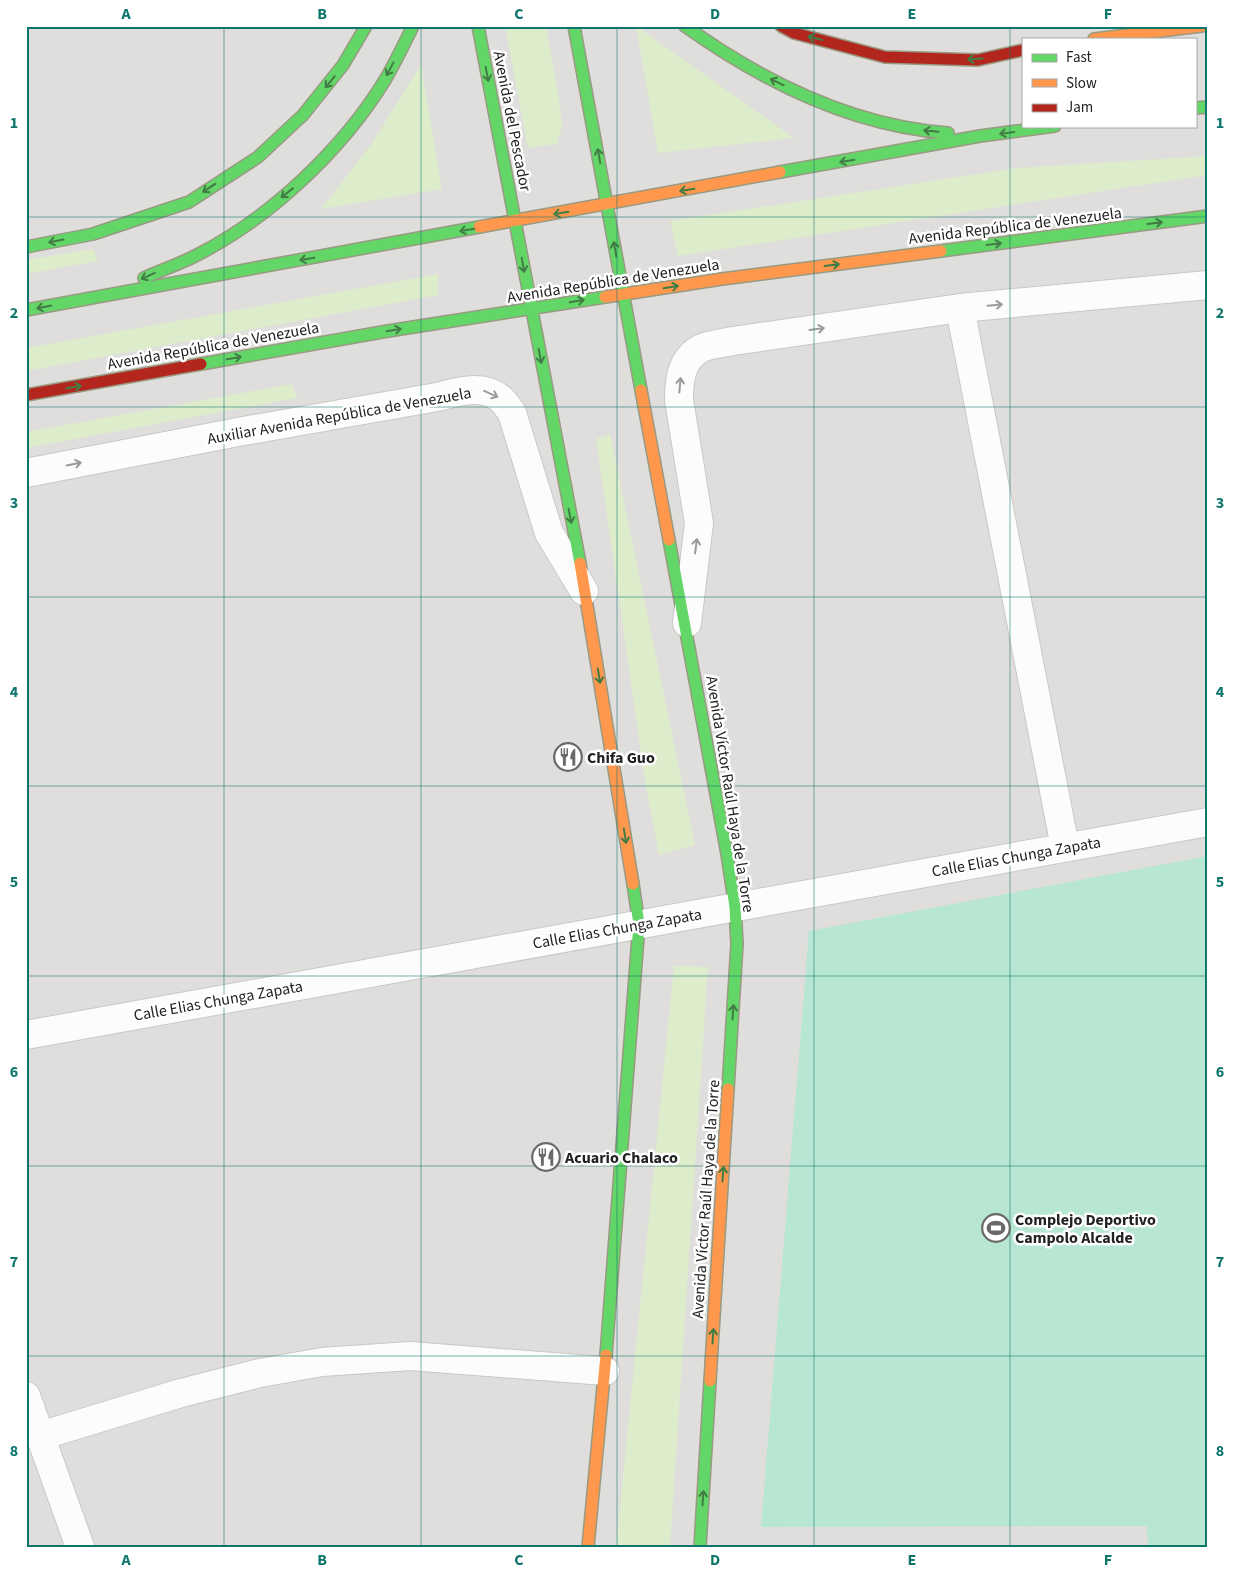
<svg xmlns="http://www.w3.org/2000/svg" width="1234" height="1573" viewBox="0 0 1234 1573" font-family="'Source Sans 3',sans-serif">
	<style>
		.residential { fill: #dfdedc; fill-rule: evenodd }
		.grass { fill: #ddeccb }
		.pitch { fill: #b7e6d2 }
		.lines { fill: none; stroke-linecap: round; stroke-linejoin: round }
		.street-casing { stroke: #c9c8c7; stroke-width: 30 }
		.fast-casing { stroke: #999a82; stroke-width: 14 }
		.slow-casing { stroke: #999a82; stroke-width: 14 }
		.jam-casing { stroke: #999a82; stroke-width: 14 }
		.street { stroke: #fdfcfc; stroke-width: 28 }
		.fast { stroke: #63d668; stroke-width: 11 }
		.slow { stroke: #ff974d; stroke-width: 11 }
		.jam { stroke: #b3261e; stroke-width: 11 }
		.oneway { stroke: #427c45 }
		.oneway2 { stroke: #9a9a9a }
		.grid { fill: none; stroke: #0f766e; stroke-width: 1; stroke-opacity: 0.55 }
		.labels { text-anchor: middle; stroke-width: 5; stroke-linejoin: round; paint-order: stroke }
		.street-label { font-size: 16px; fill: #222; stroke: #fff }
		.poi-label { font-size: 16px; font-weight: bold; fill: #222; stroke: #fff; text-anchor: start }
		.neatline { fill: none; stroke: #0f766e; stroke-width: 2 }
		.grid-label { font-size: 16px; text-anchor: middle; font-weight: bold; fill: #0f766e }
	</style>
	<rect width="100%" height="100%" fill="#f0eeeb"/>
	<!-- residential -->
	<path class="residential" d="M26,26H1208V1547H26ZM1023,39H1195V126H1023Z"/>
	<!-- grass -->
	<path class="grass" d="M505,26H546L559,99L562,127L557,144L528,148Z
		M636,26L794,138L658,153Z
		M421,65L442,189L321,209L370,146Z
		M1208,156V175L678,256L670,221L1016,168Z
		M93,249L98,261L26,274V260Z
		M438,274V295L26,371V348Z
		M292,384L297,398L26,448V432Z
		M610,434L695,845L659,855L646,787L596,439Z
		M674,966L708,967L670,1547H616Z"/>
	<!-- pitch -->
	<path class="pitch" d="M1208,856V1547H1148L1147,1526L761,1527L809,931Z"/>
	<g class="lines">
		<defs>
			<path id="street" d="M960,308L1065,847
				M26,473L238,432L437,397C458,392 484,383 502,400C506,404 509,409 512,413L549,533L584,591
				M687,623L699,523L679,400C679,381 681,361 698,350C705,345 724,343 733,341L960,308L1208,285
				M26,1035L1208,822
				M26,1396L80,1547
				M40,1436L181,1393L260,1373L322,1362L410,1356L605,1371"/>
			<path id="fast" d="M478,26L580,563
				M574,26L641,390
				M685,26C762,81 852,126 948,133
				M1195,108L1208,107
				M780,172L980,136L1055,126
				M26,247L93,234L189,202L258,157L303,115L343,65L366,26
				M941,251L1208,216
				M144,278C161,270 180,264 197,255C270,218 342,150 385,80C395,63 404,44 413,26
				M26,310L479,227
				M201,364L388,331L605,297
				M669,540L727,854L735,907L737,944L728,1089
				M606,1355L639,924L633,884
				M700,1547L710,1381"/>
			<path id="slow" d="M1094,39L1202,26
				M479,227L780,172
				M605,297L722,279L941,251
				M641,390L669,540
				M580,563L633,884
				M710,1381L728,1089
				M588,1547L606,1355"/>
			<path id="jam" d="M781,26L794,33L885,57L978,60L1023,50
				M26,395L201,364"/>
		</defs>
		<!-- street casing -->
		<use href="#street" class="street-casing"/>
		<!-- fast casing -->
		<use href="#fast" class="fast-casing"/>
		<!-- slow casing -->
		<use href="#slow" class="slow-casing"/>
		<!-- jam casing -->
		<use href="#jam" class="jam-casing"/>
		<!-- street -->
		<use href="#street" class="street"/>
		<!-- fast -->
		<use href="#fast" class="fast"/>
		<!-- slow -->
		<use href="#slow" class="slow"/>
		<!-- jam -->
		<use href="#jam" class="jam"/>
	</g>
	<!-- one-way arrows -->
	<defs><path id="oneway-shaft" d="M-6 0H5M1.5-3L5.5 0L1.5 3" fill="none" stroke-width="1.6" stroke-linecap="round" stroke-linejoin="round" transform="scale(1.25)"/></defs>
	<g class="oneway">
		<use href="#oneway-shaft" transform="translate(815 38) rotate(-165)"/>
		<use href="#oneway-shaft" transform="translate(975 59) rotate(177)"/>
		<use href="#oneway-shaft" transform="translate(390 69) rotate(118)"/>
		<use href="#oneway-shaft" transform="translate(487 74) rotate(79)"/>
		<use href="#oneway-shaft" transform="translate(330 82) rotate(129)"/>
		<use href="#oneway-shaft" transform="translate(777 82) rotate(-154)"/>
		<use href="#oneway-shaft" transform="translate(931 131) rotate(-174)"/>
		<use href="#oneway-shaft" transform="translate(1007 133) rotate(172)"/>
		<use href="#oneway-shaft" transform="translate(599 156) rotate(-100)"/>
		<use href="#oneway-shaft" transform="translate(847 161) rotate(170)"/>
		<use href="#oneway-shaft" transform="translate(209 188) rotate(147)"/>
		<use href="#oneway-shaft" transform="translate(687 190) rotate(170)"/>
		<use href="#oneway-shaft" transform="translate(287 193) rotate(142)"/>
		<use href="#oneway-shaft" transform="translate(561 213) rotate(170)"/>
		<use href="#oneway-shaft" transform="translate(1155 223) rotate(-7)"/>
		<use href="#oneway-shaft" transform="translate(467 230) rotate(170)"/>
		<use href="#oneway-shaft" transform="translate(56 241) rotate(169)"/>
		<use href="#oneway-shaft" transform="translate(994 244) rotate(-7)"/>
		<use href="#oneway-shaft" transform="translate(615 249) rotate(-100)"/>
		<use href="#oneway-shaft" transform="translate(307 259) rotate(170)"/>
		<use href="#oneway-shaft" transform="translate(523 265) rotate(80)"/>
		<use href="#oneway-shaft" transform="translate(832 265) rotate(-7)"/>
		<use href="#oneway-shaft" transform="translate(148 276) rotate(156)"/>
		<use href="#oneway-shaft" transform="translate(671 287) rotate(-9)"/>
		<use href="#oneway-shaft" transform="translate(577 301) rotate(-9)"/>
		<use href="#oneway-shaft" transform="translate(44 307) rotate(169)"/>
		<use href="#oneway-shaft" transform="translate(394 330) rotate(-9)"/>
		<use href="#oneway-shaft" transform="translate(540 356) rotate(79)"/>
		<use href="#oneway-shaft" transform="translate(234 358) rotate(-10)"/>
		<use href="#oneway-shaft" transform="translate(74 387) rotate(-10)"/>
		<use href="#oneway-shaft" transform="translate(570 516) rotate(79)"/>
		<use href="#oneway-shaft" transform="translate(599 676) rotate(81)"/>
		<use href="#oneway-shaft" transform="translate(625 836) rotate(81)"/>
		<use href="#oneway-shaft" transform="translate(733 1012) rotate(-86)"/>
		<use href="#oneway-shaft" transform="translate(723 1174) rotate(-86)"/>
		<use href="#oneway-shaft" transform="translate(713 1336) rotate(-86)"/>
		<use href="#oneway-shaft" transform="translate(703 1498) rotate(-86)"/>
	</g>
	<g class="oneway2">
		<use href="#oneway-shaft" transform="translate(995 305) rotate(-5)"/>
		<use href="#oneway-shaft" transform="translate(817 329) rotate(-8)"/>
		<use href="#oneway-shaft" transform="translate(680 385) rotate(-85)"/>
		<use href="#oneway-shaft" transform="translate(491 394) rotate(24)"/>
		<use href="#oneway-shaft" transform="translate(74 464) rotate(-11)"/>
		<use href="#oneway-shaft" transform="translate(696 546) rotate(-83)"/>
	</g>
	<!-- grid -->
	<path class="grid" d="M224,26V1547M421,26V1547M617,26V1547M814,26V1547M1010,26V1547M26,217H1208M26,407H1208M26,597H1208M26,786H1208M26,976H1208M26,1166H1208M26,1356H1208"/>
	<!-- icons -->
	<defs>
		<symbol id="restaurant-ring" viewBox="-11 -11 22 22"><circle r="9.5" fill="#fff" stroke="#6a6968" stroke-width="1.5"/><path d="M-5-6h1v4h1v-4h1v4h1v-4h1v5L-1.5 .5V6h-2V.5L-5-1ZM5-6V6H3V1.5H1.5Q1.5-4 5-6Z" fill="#6a6968"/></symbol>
		<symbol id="stadium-ring" viewBox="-11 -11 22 22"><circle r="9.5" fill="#fff" stroke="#6a6968" stroke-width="1.5"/><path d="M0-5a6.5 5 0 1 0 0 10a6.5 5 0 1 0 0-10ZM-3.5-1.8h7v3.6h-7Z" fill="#6a6968"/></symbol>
	</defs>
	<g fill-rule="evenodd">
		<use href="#restaurant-ring" x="552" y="741" width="32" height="32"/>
		<use href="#restaurant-ring" x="530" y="1141" width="32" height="32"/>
		<use href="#stadium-ring" x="980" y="1212" width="32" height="32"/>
	</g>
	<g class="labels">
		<!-- street labels -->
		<g class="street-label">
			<text transform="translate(513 121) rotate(79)" y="6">Avenida del Pescador</text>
			<text transform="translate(1015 225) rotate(-7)" y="6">Avenida República de Venezuela</text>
			<text transform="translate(613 280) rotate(-9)" y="6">Avenida República de Venezuela</text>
			<text transform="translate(213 345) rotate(-10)" y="6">Avenida República de Venezuela</text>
			<text transform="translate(339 415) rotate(-10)" y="6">Auxiliar Avenida República de Venezuela</text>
			<text transform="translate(731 794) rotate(81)" y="6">Avenida Víctor Raúl Haya de la Torre</text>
			<text transform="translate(1016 856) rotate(-10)" y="6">Calle Elias Chunga Zapata</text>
			<text transform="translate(617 928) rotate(-10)" y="6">Calle Elias Chunga Zapata</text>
			<text transform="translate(218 1000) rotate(-10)" y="6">Calle Elias Chunga Zapata</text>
			<text transform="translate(705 1199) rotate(-86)" y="6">Avenida Víctor Raúl Haya de la Torre</text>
		</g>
		<!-- poi labels -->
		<g class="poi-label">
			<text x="587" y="763">Chifa Guo</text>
			<text x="565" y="1163">Acuario Chalaco</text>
			<text x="1015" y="1225">Complejo Deportivo<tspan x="1015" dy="18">Campolo Alcalde</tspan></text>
		</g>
	</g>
	<!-- border -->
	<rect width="1234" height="1573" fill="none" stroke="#ffffff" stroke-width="55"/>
	<!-- legend -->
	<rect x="1022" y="38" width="175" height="90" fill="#ffffff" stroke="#a7a7a7"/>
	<rect x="1032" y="54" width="25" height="8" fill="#63d668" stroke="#a7a7a7"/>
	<text x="1066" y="62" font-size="15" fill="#222222">Fast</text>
	<rect x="1032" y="79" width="25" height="8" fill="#ff974d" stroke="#a7a7a7"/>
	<text x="1066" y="88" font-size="15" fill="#222222">Slow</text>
	<rect x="1032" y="104" width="25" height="8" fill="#b3261e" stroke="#a7a7a7"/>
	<text x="1066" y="112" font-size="15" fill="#222222">Jam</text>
	<rect x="28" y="28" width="1178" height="1518" class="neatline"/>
	<g class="grid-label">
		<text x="126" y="19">A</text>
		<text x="322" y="19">B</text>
		<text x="519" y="19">C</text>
		<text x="715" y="19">D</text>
		<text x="912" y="19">E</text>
		<text x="1108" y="19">F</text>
		<text x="14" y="128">1</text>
		<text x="1220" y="128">1</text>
		<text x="14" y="318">2</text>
		<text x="1220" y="318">2</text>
		<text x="14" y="508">3</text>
		<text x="1220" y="508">3</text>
		<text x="14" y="697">4</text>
		<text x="1220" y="697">4</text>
		<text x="14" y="887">5</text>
		<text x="1220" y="887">5</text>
		<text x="14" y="1077">6</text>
		<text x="1220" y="1077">6</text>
		<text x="14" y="1267">7</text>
		<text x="1220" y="1267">7</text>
		<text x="14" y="1456">8</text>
		<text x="1220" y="1456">8</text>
		<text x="126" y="1565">A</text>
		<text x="322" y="1565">B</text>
		<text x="519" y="1565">C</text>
		<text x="715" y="1565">D</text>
		<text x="912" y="1565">E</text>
		<text x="1108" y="1565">F</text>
	</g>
</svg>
